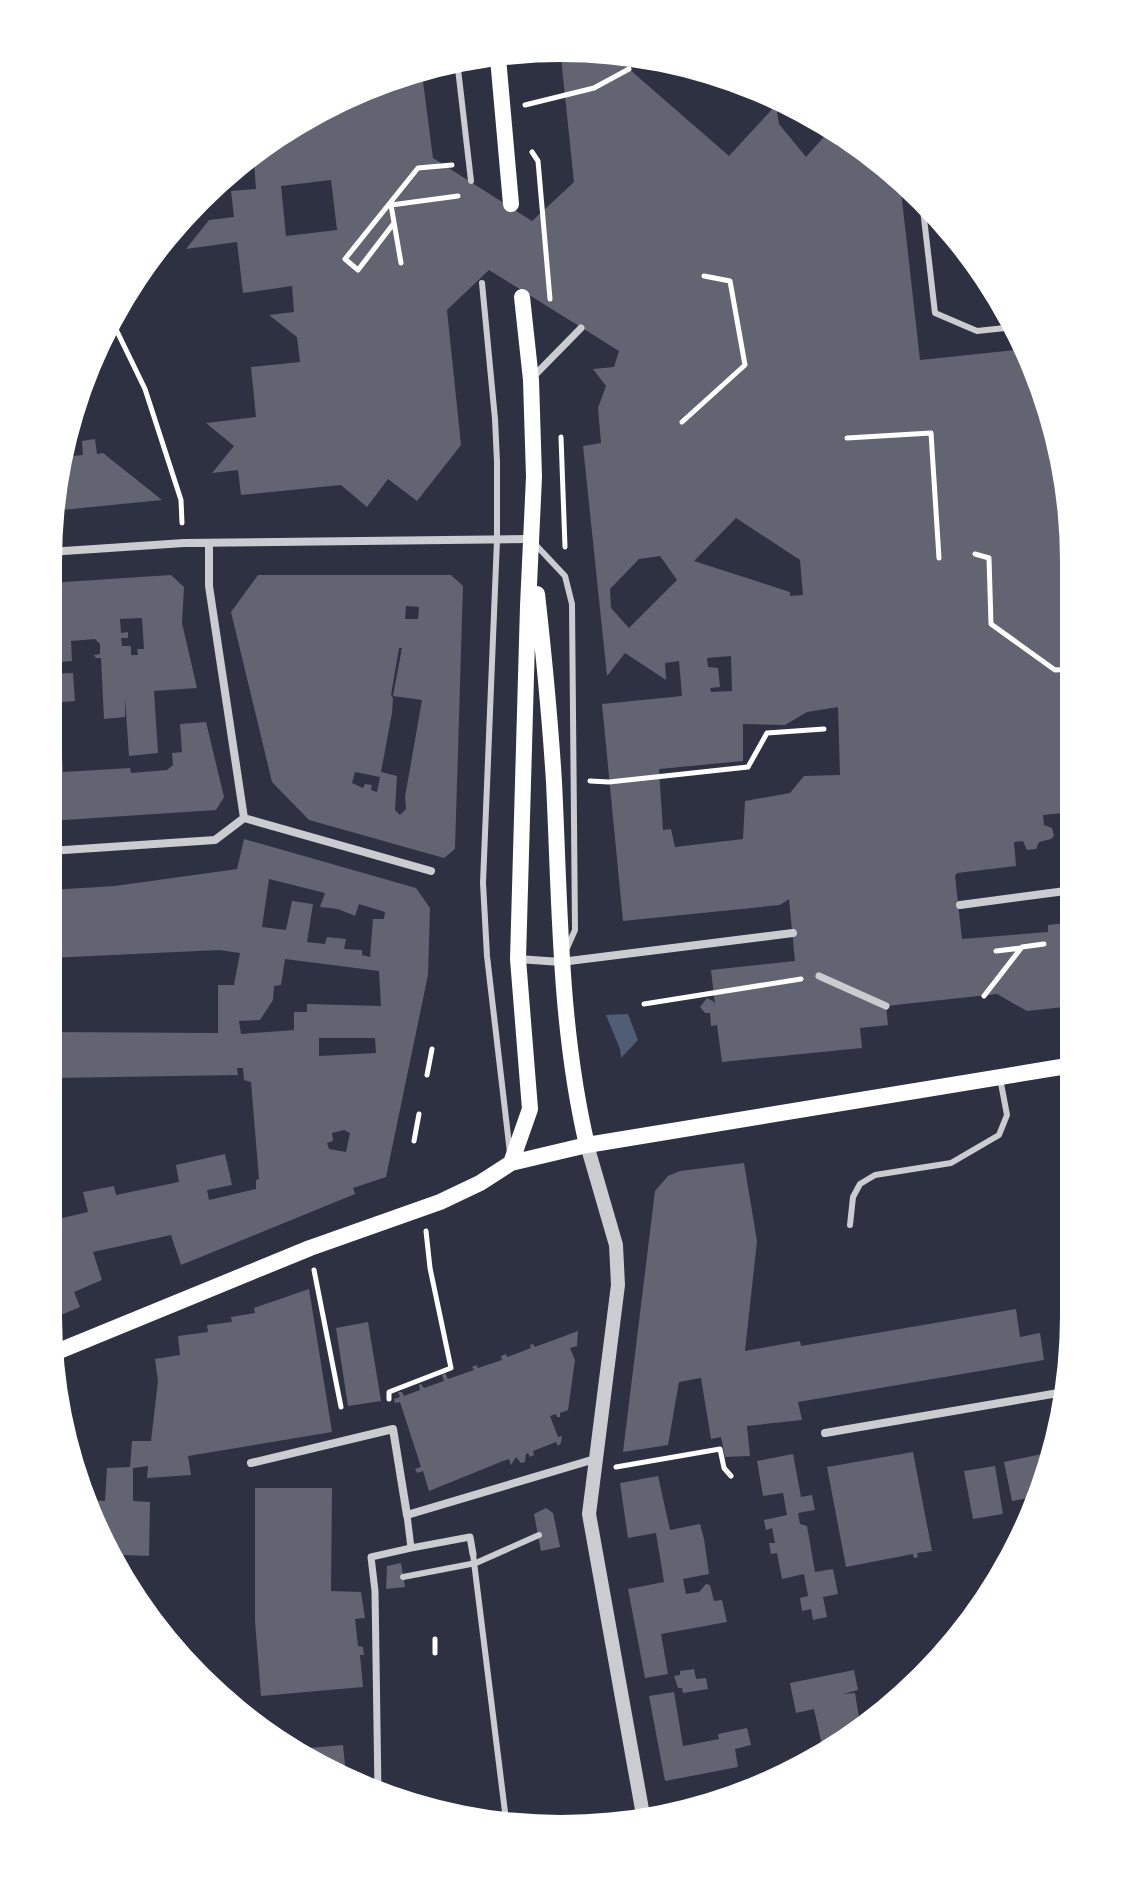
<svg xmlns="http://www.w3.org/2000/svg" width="1122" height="1877" viewBox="0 0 1122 1877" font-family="'Archivo Narrow',sans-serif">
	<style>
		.water { fill: #4f5d75 }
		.building { fill: #626471; fill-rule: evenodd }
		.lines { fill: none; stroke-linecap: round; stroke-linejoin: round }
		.path { stroke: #fff; stroke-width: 5 }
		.service { stroke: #caccd0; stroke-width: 6 }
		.pedestrian { stroke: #caccd0; stroke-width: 7 }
		.minor { stroke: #caccd0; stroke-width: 8 }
		.tertiary { stroke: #caccd0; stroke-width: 14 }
		.secondary { stroke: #fff; stroke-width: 16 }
	</style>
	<rect width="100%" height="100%" fill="#2d3142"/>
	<!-- water -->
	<path class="water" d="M628,1014L638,1040L621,1058L620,1049L606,1015Z"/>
	<!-- building -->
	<path class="building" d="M561,58H627L629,69L729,156L776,105L779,124L806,157L831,129L846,135L900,182L920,360L1024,349L1056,428L1073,527V812L1043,815L1044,825L1052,828L1054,836L1051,839L1039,842L1036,849L1027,850L1023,841L1014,842L1016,866L957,873L955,876L962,939L1048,932V925L1073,922V1006L1027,1011L997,994L886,1006L888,1025L860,1028L862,1048L722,1062L717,1025L711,1026L710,1013H705L700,1007L707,998L713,1001L715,1005L711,970L795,961L789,899L780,905L623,921L602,704L682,696L679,661L665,663L666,680L625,653L607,676L583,446L601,443L598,408L606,386L593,369L614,367L619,351L489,270L447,310L461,445L417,501L388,479L367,507L341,485L241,495L238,470L212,473L234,446L206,423L256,417L251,367L300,362L297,337L269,315L294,312L292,286L243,293L237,242L186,249L209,220L234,217L231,191L256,189L254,163L277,134L422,74L433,158L532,221L574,182ZM331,180L337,230L286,236L281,186ZM736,518L800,560L803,595L790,596V592L694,561ZM660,556L677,580L629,628L611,608L610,589L639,559ZM731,656L732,691L711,692L710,688L720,687L718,668L708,667L707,658ZM838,707L840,775L804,776L790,793L745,801L743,839L675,847L671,829L663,830L659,769L743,761V724L785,725L807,712Z
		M95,439L97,454L103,453L162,500L52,511L63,457L83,455L82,441Z
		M171,575L184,587L182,623L197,688L154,691L158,753L129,756L125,698V717L104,719L101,658H96L94,655L100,654V644L95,639L71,641L72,661L49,663V583ZM142,618L144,649H137L138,655H131V646H122L121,638H128V632L121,633L120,619Z
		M258,575H451L463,586L455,849L444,858L309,820L272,782L231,612ZM406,606L419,607L418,619H405ZM399,648H402L393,696L422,700L405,797L406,809L400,815L395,810L397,776L381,772L392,713L393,698L391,695ZM355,772L380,777L377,792L371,790L372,785L365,784L363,788L352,783Z
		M73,673L75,701L49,703V674Z
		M206,722L224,797L216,810L49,821V739H61L63,772L130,768L131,773L167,770L173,765L172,753L182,752L180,724Z
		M244,839L416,888L430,908L428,975L386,1177L353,1188L355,1194L181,1265L171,1235L93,1252L102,1280L74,1292L80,1307L49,1320L48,1199L54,1220L88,1212L83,1192L114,1186L116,1195L179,1182L176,1165L225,1154L232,1185L207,1190L209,1200L256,1189V1180L259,1179L251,1082L244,1080L243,1068H237L238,1075L54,1078L49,1032L218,1033V985H234L240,953L219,950L49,958V890L115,886L237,869ZM269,879L325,893L320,907L338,909L355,916L359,904L385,912L384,919H373L370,957L362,955V950L344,949L346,939L327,937L325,944L307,942L313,904L292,901L286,930L262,927ZM285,959L379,971L381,1006L307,1004V1012H294V1030L241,1034L239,1021L260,1020L273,1000L274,986L281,985ZM319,1038H375L376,1053L319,1056ZM344,1130L350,1133L346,1152L329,1149L327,1143L333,1141L332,1133Z
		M744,1163L757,1241L745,1351L800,1341L801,1346L1016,1309L1020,1337L1040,1333L1044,1360L798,1402L802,1420L747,1426L750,1456L725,1457L721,1437L711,1439L701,1378L679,1382L668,1445L623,1452L655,1191L668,1176L680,1171Z
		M309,1289L332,1432L188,1456L191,1475L147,1478L148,1466L133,1468V1501L150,1502L149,1556L124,1555V1563L119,1562L86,1500L105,1501L107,1468L130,1467L132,1441H151L158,1381L155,1359L180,1355L178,1336L208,1332L207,1325L232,1322L231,1317L255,1313L254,1308Z
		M368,1322L381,1401L348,1406L336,1328Z
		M578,1331L577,1346L570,1348L575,1360L568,1410L560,1413V1417H557L556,1414L550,1416L558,1437L562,1436L561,1443L558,1446L556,1442L533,1451L534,1455L530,1457L528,1453L526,1454L525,1462L521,1463L516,1457L511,1465L509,1459L503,1461L429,1491L423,1471L417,1473L415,1469L421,1467L400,1402L395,1403L394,1399L400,1397L398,1392H402L404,1396L420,1390L419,1385L421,1384L424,1388L444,1381L442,1375L445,1373L448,1379L474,1370L472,1367L476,1365L478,1368L502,1360L501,1356L506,1354L507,1357L531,1348L530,1345L533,1344L535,1347Z
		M913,1452L932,1551L917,1553L918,1557L914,1558L913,1554L846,1567L827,1467Z
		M1051,1452L1047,1481L1039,1496L1012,1501L1004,1462Z
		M793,1454L801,1497L812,1495L815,1510L798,1513L800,1524L807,1526L815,1572L833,1569L838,1594L823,1597L827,1617L813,1620L811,1609L802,1611L800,1598L808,1596L804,1574L782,1579L777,1553L771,1554L769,1543H775L772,1528L766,1530L764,1520L787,1515L783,1493L763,1496L757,1461Z
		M995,1466L1003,1514L973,1519L964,1471Z
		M658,1476L670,1530L700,1524L704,1539L709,1574L683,1579L686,1594L699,1592L706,1584L710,1585L714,1601L722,1600L727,1622L661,1634L668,1674L645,1678L628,1589L664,1582L656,1533L628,1538L620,1483Z
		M255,1488H332L331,1591L361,1592L365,1618L355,1619L358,1646L363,1647L364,1655H360L363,1687L261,1696L255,1621Z
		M546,1508L553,1513L560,1547L541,1551L534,1514Z
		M401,1563L405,1587L386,1589L387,1566Z
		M694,1669L696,1679L706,1678L708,1689L683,1693L682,1688H678L674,1676L680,1675V1671Z
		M854,1670L858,1690L843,1694L855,1693L861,1730L844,1734L845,1738L823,1750L814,1709L796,1713L790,1683Z
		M674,1692L683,1746L719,1739L718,1734L747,1728L751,1745L735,1749L738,1767L665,1781L649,1696Z
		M343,1745L346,1775L298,1749Z
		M760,1783L726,1802H723L721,1790Z"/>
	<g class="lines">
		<!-- path -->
		<path class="path" d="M525,105L594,88L629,69
			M532,152L538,161L550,299
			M394,223L358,270L345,259L418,168L452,165
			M401,263L391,205L458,196
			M130,286L148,262
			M112,321L145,389L181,500L182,523
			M682,422L745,365L730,281L704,276
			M561,437L565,547
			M847,438L931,433L939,558
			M975,554L989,558L991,624L1055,670L1073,669
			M590,781L609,782L748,767L767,733L824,729
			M996,951L1021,948
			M984,996L1022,947L1044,944
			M644,1004L801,979
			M427,1075L432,1049
			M414,1141L419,1114
			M314,1270L341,1407
			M389,1399V1392L451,1368L430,1268L426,1231
			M616,1467L720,1449L724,1468L731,1476
			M435,1639V1653"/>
		<!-- service -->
		<path class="service" d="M457,60L471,181
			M922,201L935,313L977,331L1015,327
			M482,283L495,419L497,462V540L483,883L487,956L510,1153
			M533,542L565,576L572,604L575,930L567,948
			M850,1225L853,1197L860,1184L875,1175L951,1163L999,1135L1007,1115L1000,1078
			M473,1554L506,1820
			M403,1577L476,1563L539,1535"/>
		<!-- pedestrian -->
		<path class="pedestrian" d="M532,378L581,328
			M819,976L886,1006
			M407,1515L411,1548L470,1537L473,1554
			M378,1792L375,1591L371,1557L411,1548"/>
		<!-- minor -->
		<path class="minor" d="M209,543V586L244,818
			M49,552L184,543L530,539
			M244,818L431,871
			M49,851L215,840L244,818
			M960,905L1073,890
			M518,959L561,962L793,933
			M825,1433L1064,1392
			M251,1463L393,1429L407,1515L595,1459"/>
		<!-- tertiary -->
		<path class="tertiary" d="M587,1145L616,1245L618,1285L589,1514L643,1815"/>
		<!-- secondary -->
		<path class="secondary" d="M498,58L511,204
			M537,594C544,656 550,719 554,782C560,903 559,1026 587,1145
			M511,1163L530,1109L518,959L528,606L534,477L531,380L522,297
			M54,1353L310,1248L440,1202L480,1183L511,1163L587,1145L1073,1065"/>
	</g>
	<!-- crop -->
	<path d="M0 0H1122V1877H0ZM561 62H561A499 499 0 0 1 1060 561V1316A499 499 0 0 1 561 1815H561A499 499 0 0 1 62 1316V561A499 499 0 0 1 561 62Z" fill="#fff" fill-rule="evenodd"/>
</svg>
